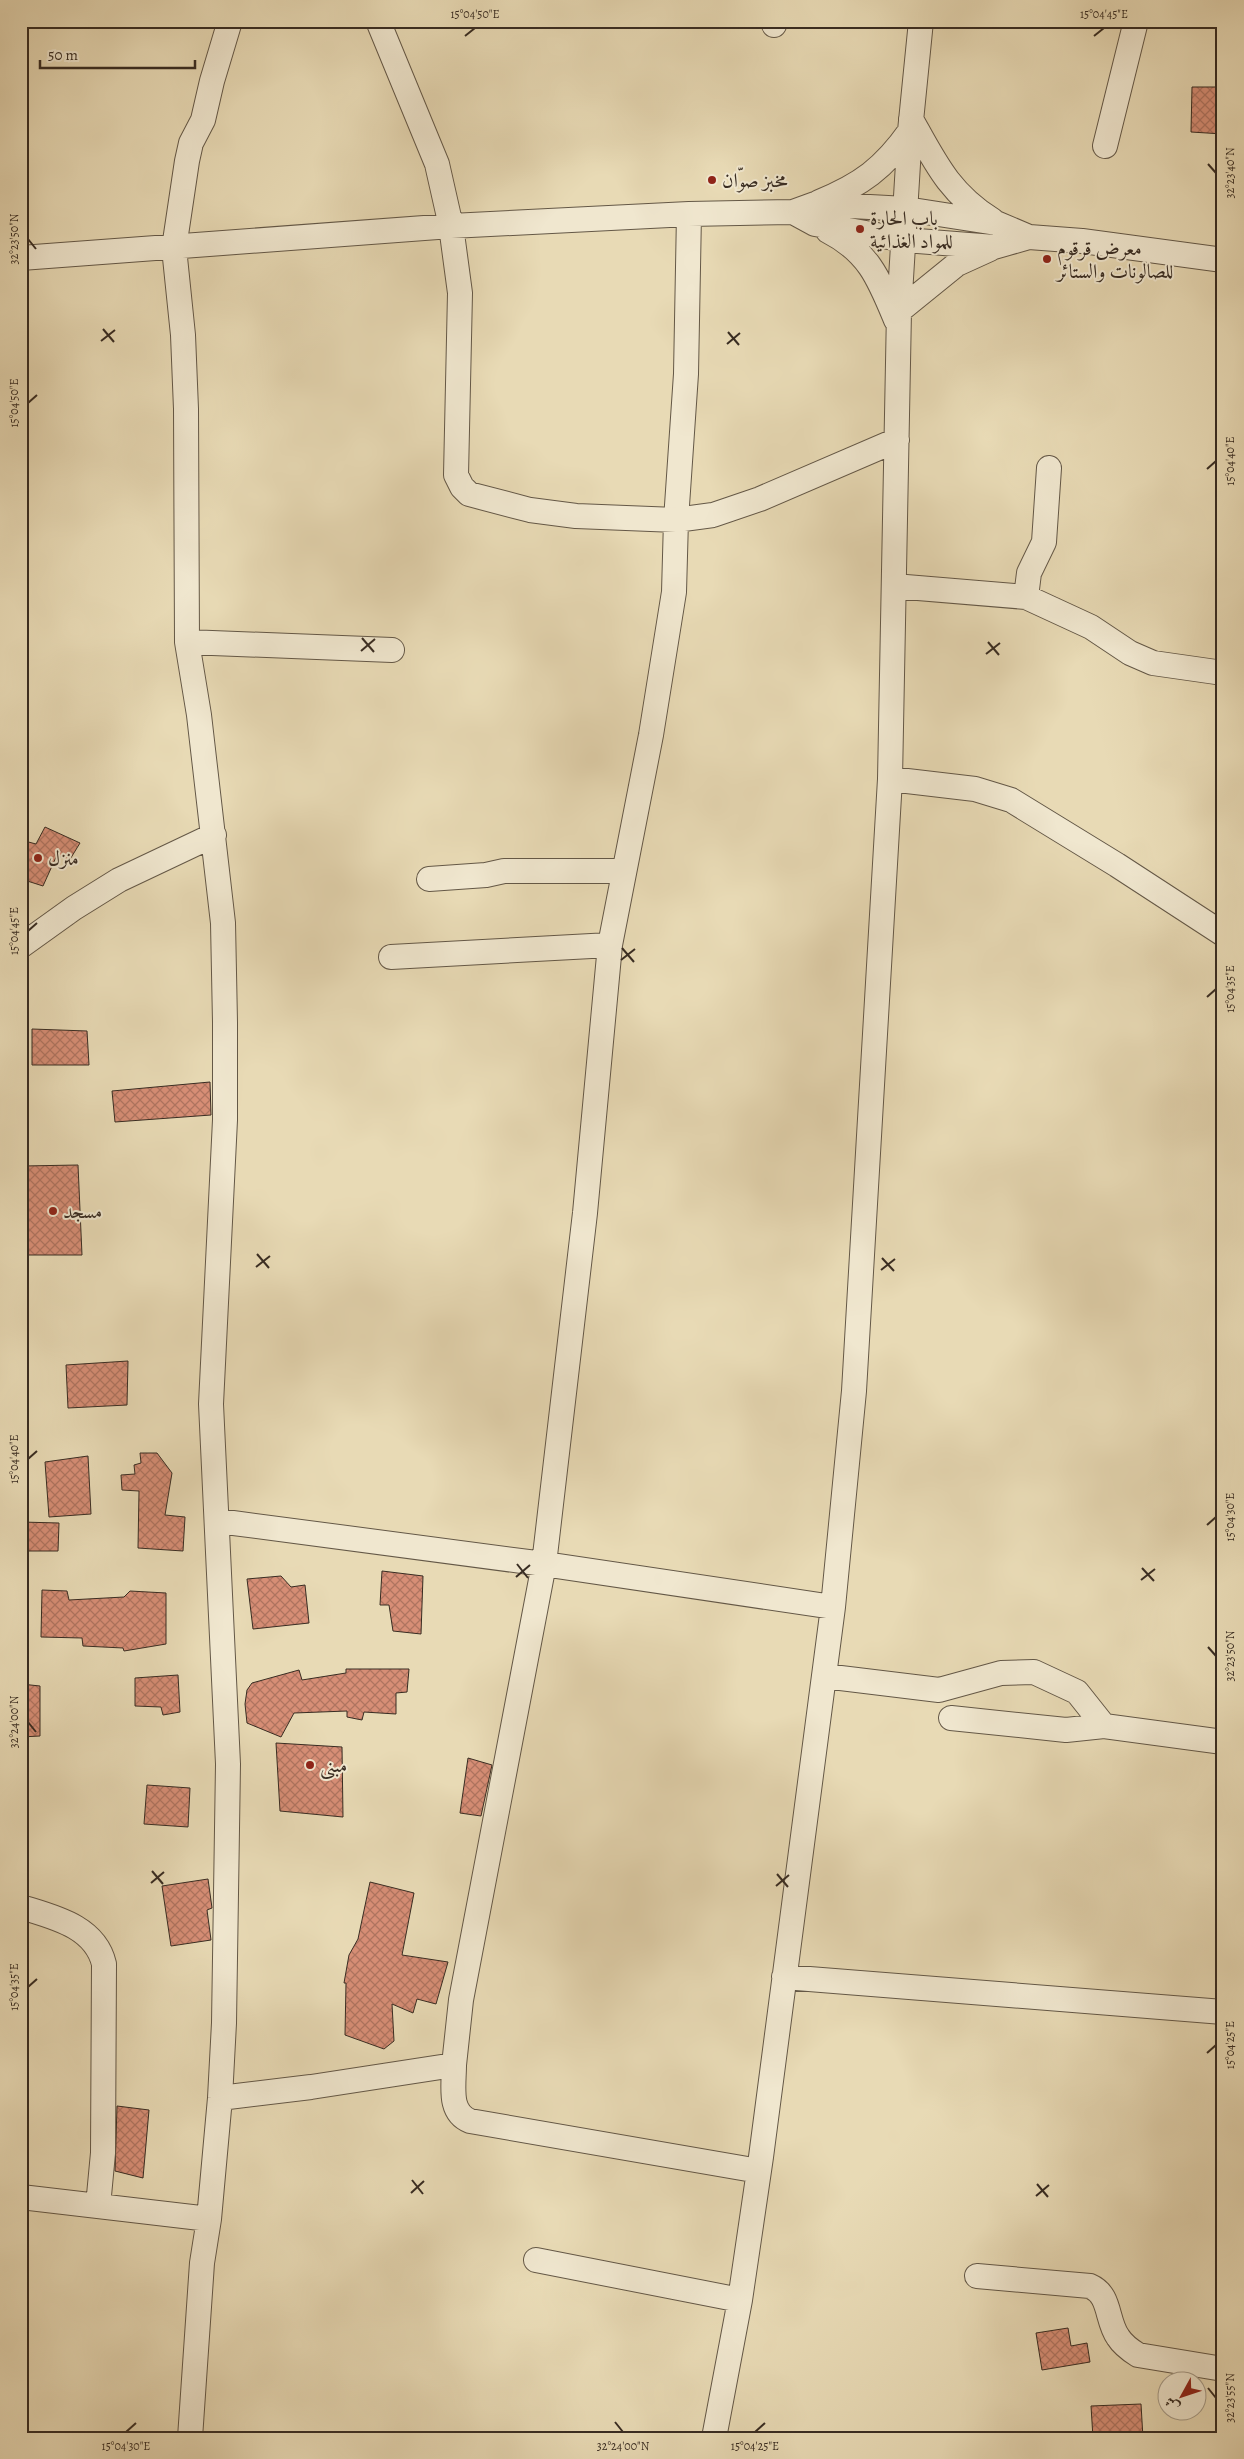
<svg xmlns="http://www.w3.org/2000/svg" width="1244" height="2459" viewBox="0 0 1244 2459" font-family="Alegreya,Amiri,serif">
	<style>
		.building { fill: url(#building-cross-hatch); stroke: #382c22 }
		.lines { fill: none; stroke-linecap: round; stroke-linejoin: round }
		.minor-casing { stroke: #645847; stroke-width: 26 }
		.minor { stroke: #f0e7cf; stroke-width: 24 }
		.ticks { fill: none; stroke: #382c22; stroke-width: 2 }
		.poi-dot { fill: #8f2418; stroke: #f0e7cf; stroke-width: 2 }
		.labels { text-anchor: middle; stroke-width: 4; stroke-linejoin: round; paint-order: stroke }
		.poi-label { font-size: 20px; fill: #382c22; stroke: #f0e7cf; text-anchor: start }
		.neatline { fill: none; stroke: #382c22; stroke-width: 2 }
		.ticks-label { font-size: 12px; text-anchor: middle; fill: #382c22 }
	</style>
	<defs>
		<pattern id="building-cross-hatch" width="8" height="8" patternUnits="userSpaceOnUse" patternTransform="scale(1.25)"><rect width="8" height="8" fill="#d78e76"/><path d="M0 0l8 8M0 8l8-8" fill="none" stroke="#af7460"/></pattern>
	</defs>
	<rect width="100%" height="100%" fill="#e8dab5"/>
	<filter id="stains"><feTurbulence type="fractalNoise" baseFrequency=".004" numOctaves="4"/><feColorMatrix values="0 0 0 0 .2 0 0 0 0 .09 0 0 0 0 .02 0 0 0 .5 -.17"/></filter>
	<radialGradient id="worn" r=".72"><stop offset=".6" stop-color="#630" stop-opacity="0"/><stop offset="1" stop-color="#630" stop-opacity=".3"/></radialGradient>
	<!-- building -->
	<path class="building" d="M1192,87H1223V134L1191,132Z
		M45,827L80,843L69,861L57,855L43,886L21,879V840L36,844Z
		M32,1029L87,1031L89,1065H32Z
		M210,1082L211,1115L115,1122L112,1091Z
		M78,1165L82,1255H28L23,1166Z
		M128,1361L127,1405L68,1408L66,1365Z
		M140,1453H157L172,1473L165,1515L185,1517L183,1551L138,1548L139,1491L122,1490L121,1475L135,1474L134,1465L141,1463Z
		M88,1456L91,1514L49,1517L45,1462Z
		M21,1522L59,1523L58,1551H21Z
		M382,1571L423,1576L421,1634L393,1631L389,1605H380Z
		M281,1576L291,1587L305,1585L309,1623L253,1629L247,1579Z
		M42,1590L67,1591L69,1600L124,1597L130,1591L166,1593V1644L124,1651L123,1648L83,1646L82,1638L41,1637Z
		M346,1669H409L407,1692L396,1693V1714L364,1712L362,1720L347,1717V1711L294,1713L281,1737L247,1723L245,1704L247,1690L252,1683L299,1670L302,1680L346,1673Z
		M178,1675L180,1712L163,1715L161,1707L135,1706V1678Z
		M21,1684L40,1686V1736L21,1737Z
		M276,1743L342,1747L343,1817L280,1811Z
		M468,1758L492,1765L481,1816L460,1813Z
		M147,1785L190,1788L188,1827L144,1824Z
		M208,1879L212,1908L207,1910L211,1940L171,1946L162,1886Z
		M370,1882L414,1893L402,1955L448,1962L436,2004L417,1999L413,2013L392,2004L394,2041L384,2049L345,2035L346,1983H344L349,1955L358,1939Z
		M117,2106L149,2110L143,2178L115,2171Z
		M1068,2328L1071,2346L1087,2343L1090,2362L1042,2370L1036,2333Z
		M1141,2404L1143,2438H1093L1091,2406Z"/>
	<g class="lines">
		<defs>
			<path id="minor" d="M378,21L437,164L451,226L460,293L456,475L462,487L469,494L530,510L576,516L676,520L713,515L760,499L897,440
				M774,25V21
				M911,119C935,162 949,193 992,220
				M1105,146L1136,21
				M819,202C861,185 884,168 910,131
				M793,212L815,224L905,240L994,247L1029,237
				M828,231C869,252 879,279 896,320
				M21,258L451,226L689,214L793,212L815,204L906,209L996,223L1029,237L1082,241L1223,260
				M899,311L957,264L990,249
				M894,586L1026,597L1091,627L1130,653L1153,663L1223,673
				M1026,597L1029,573L1044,542L1049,468
				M187,642L392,650
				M890,779L975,789L1011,800L1117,865L1223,934
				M429,879L486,875L504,871H623
				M21,946L74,908L119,880L214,835
				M391,957L610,945
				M218,1521L544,1564L833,1607
				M824,1676L939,1690L1001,1673L1034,1672L1077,1692L1104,1726L1223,1742
				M951,1718L1066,1730L1104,1726
				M21,1907C53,1917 95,1926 104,1964L103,2153L98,2206
				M784,1977L1223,2012
				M454,2065C454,2086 448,2112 470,2121L759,2171
				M220,2098L311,2087L454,2065L461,2000L544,1564L585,1213L610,945L651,735L674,592L676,520L686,374L689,214
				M21,2197L209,2219
				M536,2260L740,2300
				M977,2276L1090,2286C1111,2295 1106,2320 1118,2337C1123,2345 1130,2350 1138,2355L1223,2369
				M190,2438L202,2263L209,2219L220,2098L224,2023L228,1764L211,1404L225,1120V1022L223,923L199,715L187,642L186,409L183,335L174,248L187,161L191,143L203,120L212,81L230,21
				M714,2438L740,2300L761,2157L833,1607L854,1391L890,779L899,311L910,131L921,21"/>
		</defs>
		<!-- minor casing -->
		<use href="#minor" class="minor-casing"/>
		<!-- minor -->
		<use href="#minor" class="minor"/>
	</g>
	<!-- ticks -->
	<path class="ticks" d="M465,36L475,28M1094,36L1104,28M1208,164L1216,173M28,239L36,249M103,329L114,342M728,332L739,345M101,341L115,330M727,344L740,333M28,403L37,395M1207,469L1216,461M362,638L374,652M988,642L999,655M361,651L375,639M986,654L1000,643M28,931L37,923M622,948L634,962M621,960L635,949M1207,997L1216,989M257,1254L269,1268M882,1258L894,1271M256,1267L270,1256M881,1270L895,1259M28,1459L37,1451M1207,1525L1216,1517M517,1564L528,1578M1142,1568L1154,1581M516,1577L530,1565M1141,1580L1155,1569M1208,1647L1216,1656M28,1722L36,1732M152,1871L163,1884M777,1874L788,1887M151,1883L164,1872M776,1886L789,1875M28,1987L37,1979M1207,2053L1216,2045M412,2180L423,2194M1037,2184L1048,2197M411,2193L424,2181M1036,2196L1049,2185M1208,2388L1216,2398M615,2422L623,2432M126,2432L136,2423M755,2432L765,2423"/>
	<!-- markers -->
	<g class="poi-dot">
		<circle cx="712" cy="180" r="5"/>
		<circle cx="860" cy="229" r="5"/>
		<circle cx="1047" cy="259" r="5"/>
		<circle cx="38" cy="858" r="5"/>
		<circle cx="53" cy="1211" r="5"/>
		<circle cx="310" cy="1765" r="5"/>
	</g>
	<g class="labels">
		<!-- poi labels -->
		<g class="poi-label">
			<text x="722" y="187">مخبز صوّان</text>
			<text x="870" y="225">باب الحارة<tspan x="870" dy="23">للمواد الغذائية</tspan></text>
			<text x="1057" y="255">معرض قرقوم<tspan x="1057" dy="23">للصالونات والستائر</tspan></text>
			<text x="48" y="865">منزل</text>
			<text x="63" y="1218">مسجد</text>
			<text x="320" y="1772">مبنى</text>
		</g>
	</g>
	<!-- margin -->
	<rect width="1244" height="2459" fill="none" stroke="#e8dab5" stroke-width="55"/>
	<!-- north arrow -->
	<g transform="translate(1182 2396) rotate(230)"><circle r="24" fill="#f0e7cf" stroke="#a69c8a"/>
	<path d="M0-4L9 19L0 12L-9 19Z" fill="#8f2418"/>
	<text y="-8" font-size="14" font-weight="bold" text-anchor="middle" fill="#382c22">ش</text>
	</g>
	<!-- scale -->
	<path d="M40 60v8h155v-8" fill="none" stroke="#382c22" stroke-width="2.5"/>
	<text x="48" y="60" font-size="15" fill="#382c22" stroke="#f0e7cf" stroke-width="4" paint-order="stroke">50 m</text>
	<rect x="28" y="28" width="1188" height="2404" class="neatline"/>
	<g class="ticks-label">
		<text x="475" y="18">15°04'50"E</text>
		<text x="1104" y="18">15°04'45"E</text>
		<text transform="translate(1230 173) rotate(-90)" y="4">32°23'40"N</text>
		<text transform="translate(14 239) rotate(-90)" y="4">32°23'50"N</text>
		<text transform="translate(14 403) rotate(-90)" y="4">15°04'50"E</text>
		<text transform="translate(1230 461) rotate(-90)" y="4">15°04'40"E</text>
		<text transform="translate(14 931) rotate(-90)" y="4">15°04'45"E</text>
		<text transform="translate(1230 989) rotate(-90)" y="4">15°04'35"E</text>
		<text transform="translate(14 1459) rotate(-90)" y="4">15°04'40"E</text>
		<text transform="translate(1230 1517) rotate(-90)" y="4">15°04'30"E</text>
		<text transform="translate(1230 1656) rotate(-90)" y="4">32°23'50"N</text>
		<text transform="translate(14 1722) rotate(-90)" y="4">32°24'00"N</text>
		<text transform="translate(14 1987) rotate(-90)" y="4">15°04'35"E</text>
		<text transform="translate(1230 2045) rotate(-90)" y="4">15°04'25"E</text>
		<text transform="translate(1230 2398) rotate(-90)" y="4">32°23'55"N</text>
		<text x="126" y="2450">15°04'30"E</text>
		<text x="623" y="2450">32°24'00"N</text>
		<text x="755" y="2450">15°04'25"E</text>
	</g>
	<rect width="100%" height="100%" filter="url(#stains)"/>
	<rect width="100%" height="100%" fill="url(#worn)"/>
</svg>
